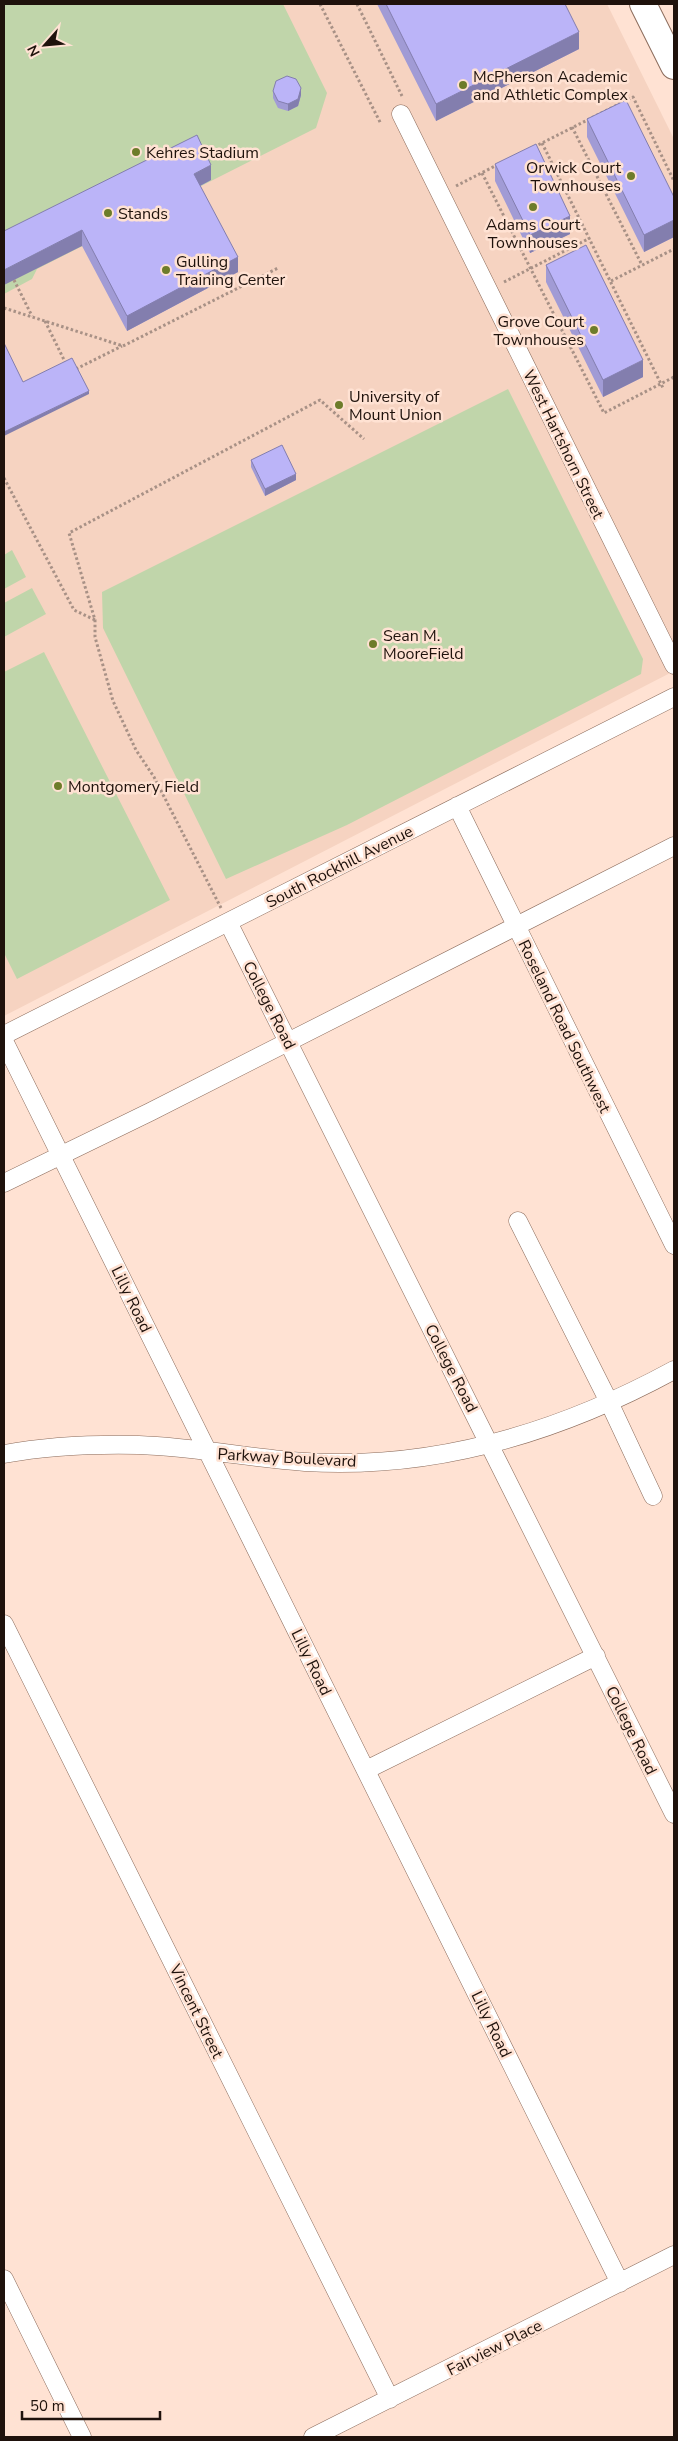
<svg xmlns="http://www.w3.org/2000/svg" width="678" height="2441" viewBox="0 0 678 2441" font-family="'Nunito Sans',sans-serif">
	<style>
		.built { fill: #f6d3c1 }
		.green { fill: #c0d5aa }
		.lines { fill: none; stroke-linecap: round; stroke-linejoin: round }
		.minor-casing { stroke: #8b6b5b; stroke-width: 19 }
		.highway-casing { stroke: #8b6b5b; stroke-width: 28 }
		.path { stroke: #a89186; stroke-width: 3; stroke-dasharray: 2.5 2.5; stroke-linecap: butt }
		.minor { stroke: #fff; stroke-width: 18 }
		.highway { stroke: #fff; stroke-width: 26 }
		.wall { fill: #a19bd5 }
		.shaded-wall { fill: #837eae }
		.building { fill: #bbb4f8; stroke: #837eae }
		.poi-dot { fill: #6d7c2a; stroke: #ffe2d3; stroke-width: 2 }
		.labels { text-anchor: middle; stroke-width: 5; stroke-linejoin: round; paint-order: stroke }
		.poi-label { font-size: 16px; fill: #1f120c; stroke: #ffe2d3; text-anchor: start }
		.street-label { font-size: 16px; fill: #1f120c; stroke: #ffe2d3 }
	</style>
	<rect width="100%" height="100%" fill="#ffe2d3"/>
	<!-- built -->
	<path class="built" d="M4,4H607L674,139V671L4,1016Z"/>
	<!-- green -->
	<path class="green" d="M4,4H283L327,93L316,128L37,269L32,279L4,294Z
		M508,389L643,659L641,674L347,825L226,879L103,628L102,592Z
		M12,550L26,577L4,589V555Z
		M32,588L46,614L4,637V603Z
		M44,652L170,900L17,979L4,953V672Z"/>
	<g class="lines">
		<defs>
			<path id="minor" d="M401,114L674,665
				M457,806L674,1245
				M228,922L674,1814
				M4,1035L674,697
				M4,1041L620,2283
				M4,1183L150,1112L674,846
				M518,1221L609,1402L653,1496
				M4,1454C48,1446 95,1444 139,1445C195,1447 250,1458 305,1462C436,1470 560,1432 674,1370
				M4,1624L390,2399
				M366,1770L596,1656
				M4,2279L82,2437
				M313,2437L674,2255"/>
			<path id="highway" d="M643,4L674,66"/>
		</defs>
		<!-- minor casing -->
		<use href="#minor" class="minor-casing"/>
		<!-- highway casing -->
		<use href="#highway" class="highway-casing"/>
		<!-- path -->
		<path class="path" d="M320,4L381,124
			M357,4L402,96
			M572,127L642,265
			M542,143L663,388
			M534,147L633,97L674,181
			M482,173L604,413L674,377
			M456,186L497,165
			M14,280L32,316
			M611,281L674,249
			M504,282L590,238
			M4,308L123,346L278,268
			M45,321L66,364
			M76,369L122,346
			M4,478L74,610L95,620
			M221,908L154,777L136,750L113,701L95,637V620L69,533L320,400L364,439"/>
		<!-- minor -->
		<use href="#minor" class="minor"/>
		<!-- highway -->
		<use href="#highway" class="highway"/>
	</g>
	<!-- wall -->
	<path class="wall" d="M377,4H565L579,49L436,121Z
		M273,91L301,95L298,106L288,111L278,108L273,98Z
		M587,119L674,197V237L644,252L587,137Z
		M495,164L570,234L530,253L495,181Z
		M211,180L200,186L238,272L127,331L82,246L4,231Z
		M546,265L643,377L603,397L546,282Z
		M251,460L296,480L265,496L251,467Z"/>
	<!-- shaded-wall -->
	<path class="shaded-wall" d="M579,32V49L436,121V104Z
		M301,88V95L298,106L288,111V104Z
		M211,165V180L194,189V174Z
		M570,216V234L530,253V235Z
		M674,220V237L644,252V235Z
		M82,230V246L4,285V270Z
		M238,257V272L127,331V316Z
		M643,360V377L603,397V380Z
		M89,391V394L4,436V432Z
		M296,474V480L265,496V489Z"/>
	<!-- building -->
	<path class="building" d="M386,4H565L579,32L436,104Z
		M287,76L296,79L301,88L298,99L288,104L278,101L273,91L276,81Z
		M626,100L674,197V220L644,235L587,119Z
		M197,135L211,165L194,174L238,257L127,316L82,230L4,270V231Z
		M536,144L570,216L530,235L495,164Z
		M586,245L643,360L603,380L546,265Z
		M4,343L23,382L72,358L89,391L4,432Z
		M282,445L296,474L265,489L251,460Z"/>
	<!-- markers -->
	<g class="poi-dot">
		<circle cx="463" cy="85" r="5"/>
		<circle cx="136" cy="152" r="5"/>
		<circle cx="631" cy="176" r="5"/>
		<circle cx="533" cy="207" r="5"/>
		<circle cx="108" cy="213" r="5"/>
		<circle cx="166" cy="270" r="5"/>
		<circle cx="594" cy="330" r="5"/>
		<circle cx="339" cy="405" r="5"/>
		<circle cx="373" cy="644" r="5"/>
		<circle cx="58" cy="786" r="5"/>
	</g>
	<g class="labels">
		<!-- poi labels -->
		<g class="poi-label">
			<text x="473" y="82">McPherson Academic<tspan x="473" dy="18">and Athletic Complex</tspan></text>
			<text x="146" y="158">Kehres Stadium</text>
			<text x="621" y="173" text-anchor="end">Orwick Court<tspan x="621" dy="18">Townhouses</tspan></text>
			<text x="118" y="219">Stands</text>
			<text x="533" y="230" text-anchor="middle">Adams Court<tspan x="533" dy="18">Townhouses</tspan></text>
			<text x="176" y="267">Gulling<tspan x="176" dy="18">Training Center</tspan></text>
			<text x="584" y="327" text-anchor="end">Grove Court<tspan x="584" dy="18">Townhouses</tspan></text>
			<text x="349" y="402">University of<tspan x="349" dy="18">Mount Union</tspan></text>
			<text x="383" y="641">Sean M.<tspan x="383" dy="18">MooreField</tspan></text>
			<text x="68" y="792">Montgomery Field</text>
		</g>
		<!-- street labels -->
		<g class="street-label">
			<text transform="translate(564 444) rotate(64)" y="6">West Hartshorn Street</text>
			<text transform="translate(339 866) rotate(-27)" y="6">South Rockhill Avenue</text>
			<text transform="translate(270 1005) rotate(63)" y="6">College Road</text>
			<text transform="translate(565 1026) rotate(64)" y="6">Roseland Road Southwest</text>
			<text transform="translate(132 1299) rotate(64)" y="6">Lilly Road</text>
			<text transform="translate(452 1368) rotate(63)" y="6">College Road</text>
			<text transform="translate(287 1457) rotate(3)" y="6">Parkway Boulevard</text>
			<text transform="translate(312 1662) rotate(64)" y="6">Lilly Road</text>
			<text transform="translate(632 1730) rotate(64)" y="6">College Road</text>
			<text transform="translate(197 2011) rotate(64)" y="6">Vincent Street</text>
			<text transform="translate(492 2024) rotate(64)" y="6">Lilly Road</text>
			<text transform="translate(494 2347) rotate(-27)" y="6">Fairview Place</text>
		</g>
	</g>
	<!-- border -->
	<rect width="678" height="2441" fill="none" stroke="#1f120c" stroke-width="10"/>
	<!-- north arrow -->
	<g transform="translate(45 45) rotate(243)" stroke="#ffe2d3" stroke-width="4" paint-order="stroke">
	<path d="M0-4L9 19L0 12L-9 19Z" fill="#1f120c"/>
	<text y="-8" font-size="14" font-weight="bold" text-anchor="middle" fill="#1f120c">N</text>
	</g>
	<!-- scale -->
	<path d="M22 2411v8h138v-8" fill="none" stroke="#1f120c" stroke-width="2.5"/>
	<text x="30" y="2411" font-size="15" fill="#1f120c" stroke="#ffe2d3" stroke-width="4" paint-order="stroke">50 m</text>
</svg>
